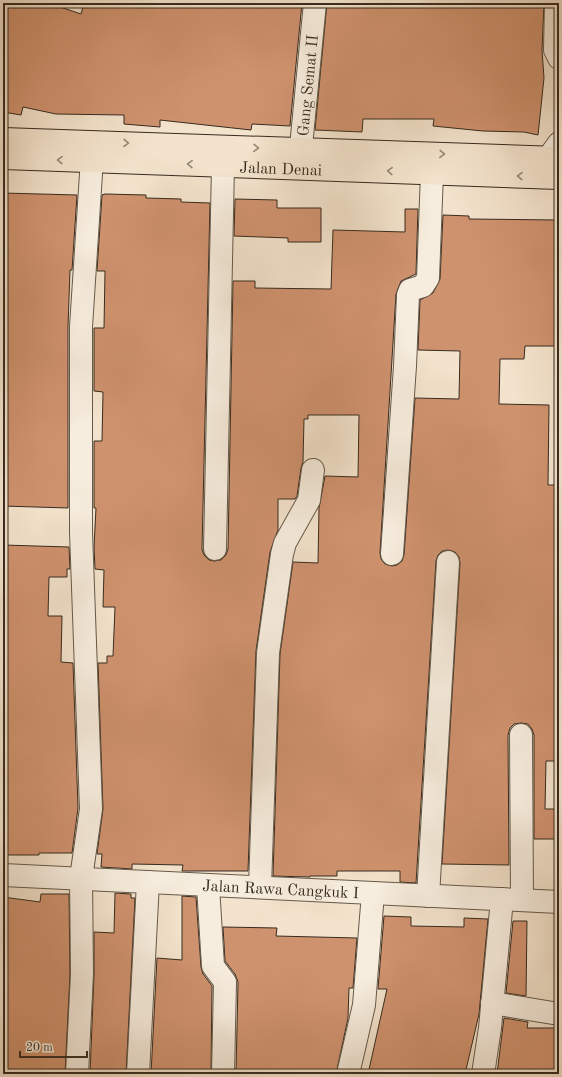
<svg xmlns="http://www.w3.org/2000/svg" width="562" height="1077" viewBox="0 0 562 1077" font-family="'Old Standard TT',serif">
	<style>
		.building { fill: #cf926e; stroke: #372b1f }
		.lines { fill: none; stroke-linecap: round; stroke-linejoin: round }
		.minor-casing { stroke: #66594a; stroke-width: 24 }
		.major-casing { stroke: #372b1f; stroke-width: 24 }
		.minor { stroke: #f7edde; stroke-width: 22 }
		.major { stroke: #f3e3cc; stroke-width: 22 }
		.oneway { stroke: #958776 }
		.labels { text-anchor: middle; stroke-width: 3.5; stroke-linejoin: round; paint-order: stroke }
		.street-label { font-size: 16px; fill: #372b1f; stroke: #f7edde }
	</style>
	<rect width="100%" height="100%" fill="#f3e3cc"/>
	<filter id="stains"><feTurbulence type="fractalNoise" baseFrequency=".005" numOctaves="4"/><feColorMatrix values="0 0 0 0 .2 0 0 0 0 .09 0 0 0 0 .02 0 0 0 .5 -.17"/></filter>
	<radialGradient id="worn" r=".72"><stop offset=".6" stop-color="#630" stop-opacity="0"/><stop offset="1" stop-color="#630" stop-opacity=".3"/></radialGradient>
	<!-- building -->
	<path class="building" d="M3,3H48L81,14L84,3H302L290,126L252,124L251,130L160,120V127L124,124V115L56,114L23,107L21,115L3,112Z
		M327,3H544L542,50L544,78L538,135L524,132L483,131L433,126L434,119H363L362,132L315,130Z
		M3,193L77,195L72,270H70L68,327V508L3,506Z
		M105,194L146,195V198L181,199V202L210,203L202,549L204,555L209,560L214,561L221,560L226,555L228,549L233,281H255V288L331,289L333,230L405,232V209H418L416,274L401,281L396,294L380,553L381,559L385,564L392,566L397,565L402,561L404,555L415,398L459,399L460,351L418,350L420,300L433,293L440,279L443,215L469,216V219L559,220L556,346H525L524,359H500L499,404L549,405L548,485H559V761H546L545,809H559V839H534V735L532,729L528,724L521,723L514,724L510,728L508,735L509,865L442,864L460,563L459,557L455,552L448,550L442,551L438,555L436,561L416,883L400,882V871H337V876H310V877L273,876L280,654L293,562L318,563L319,508L325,476L358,477L359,415H308V419H304L303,462L301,468L297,496L295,499H278V530L270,552L256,651L248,871H182L183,865L132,864V869L101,867L102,854H97L103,809L98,663H107V656H113L115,607H103L104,570L95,569L94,547L96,508H94V441H102L103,392L94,391V328H104L105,271H97L102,195Z
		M235,199L277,200V208H321V242H288V238L234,236Z
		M3,545L69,547L70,569H67V577H49L48,616H62L61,662L73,663L78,808L72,853H39V855H3Z
		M115,893L131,894V898H135L126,1074H90L94,975V932L114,933Z
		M41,894H69L70,974L65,1074H3V897L40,902Z
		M182,896L196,897L201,967L203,974L212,986L211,1074H151L157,958L182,960Z
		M384,916L411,917V926L464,927V918L488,919L479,1014L465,1074H368L387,989H378Z
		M513,921H527L526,996L506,993Z
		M223,927L277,928L276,936L357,938L353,988H349L348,1018L336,1074H236L238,982L235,974L225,961Z
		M504,1018L528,1022L527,1028H559V1074H497Z"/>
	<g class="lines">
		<defs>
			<g id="minor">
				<path d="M556,3L555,50L559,58"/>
				<path d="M548,158L559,143"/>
				<path id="s1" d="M299,167L315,3"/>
				<path d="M215,549L223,165"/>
				<path d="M392,554L405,366L408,295L410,290L423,286L428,278L432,173"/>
				<path d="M521,735L522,900"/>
				<path id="s2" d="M3,875L559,902"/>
				<path d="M208,886L213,966L225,982L223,1074"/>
				<path d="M260,887L268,653L282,554L285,543L309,500L313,470"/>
				<path d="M428,896L448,562"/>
				<path d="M492,1003L559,1014"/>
				<path d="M77,1074L82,974L81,878L91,809L81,532V327L93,143"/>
				<path d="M138,1074L148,882"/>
				<path d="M348,1074L364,1005L373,893"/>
				<path d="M483,1074L490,1028L502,899"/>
			</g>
			<g id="major">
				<path d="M3,139L559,158"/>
				<path id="s3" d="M3,158L559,178"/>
			</g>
		</defs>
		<!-- minor casing -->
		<use href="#minor" class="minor-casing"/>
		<!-- major casing -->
		<use href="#major" class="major-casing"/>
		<!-- minor -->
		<use href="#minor" class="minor"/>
		<!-- major -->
		<use href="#major" class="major"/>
	</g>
	<!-- one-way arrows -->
	<defs><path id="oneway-chevron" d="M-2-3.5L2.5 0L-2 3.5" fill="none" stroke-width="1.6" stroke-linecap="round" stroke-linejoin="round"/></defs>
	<g class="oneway">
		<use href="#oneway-chevron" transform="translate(126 143) rotate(2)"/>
		<use href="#oneway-chevron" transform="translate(256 148) rotate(2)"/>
		<use href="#oneway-chevron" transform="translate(442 154) rotate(2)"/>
		<use href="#oneway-chevron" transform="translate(60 160) rotate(-178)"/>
		<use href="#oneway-chevron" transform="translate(190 164) rotate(-178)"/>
		<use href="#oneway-chevron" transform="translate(390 171) rotate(-178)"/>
		<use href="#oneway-chevron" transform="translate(520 176) rotate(-178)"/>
	</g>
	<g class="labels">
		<!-- street labels -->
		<g class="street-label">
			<text dy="6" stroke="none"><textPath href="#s1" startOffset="82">Gang Semat II</textPath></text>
			<text dy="6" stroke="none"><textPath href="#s3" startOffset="278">Jalan Denai</textPath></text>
			<text dy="6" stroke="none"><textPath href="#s2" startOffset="278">Jalan Rawa Cangkuk I</textPath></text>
		</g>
	</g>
	<!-- margin -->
	<rect width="562" height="1077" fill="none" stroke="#f3e3cc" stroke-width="16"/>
	<rect x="4" y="4" width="554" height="1069" fill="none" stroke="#372b1f" stroke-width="2"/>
	<rect x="8" y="8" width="546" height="1061" fill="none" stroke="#372b1f"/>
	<!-- scale -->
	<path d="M20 1051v6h67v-6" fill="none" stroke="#372b1f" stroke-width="2"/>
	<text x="26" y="1051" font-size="12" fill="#372b1f" stroke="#f7edde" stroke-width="3" paint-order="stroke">20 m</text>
	<rect width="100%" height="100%" filter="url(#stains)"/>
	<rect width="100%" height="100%" fill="url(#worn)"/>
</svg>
